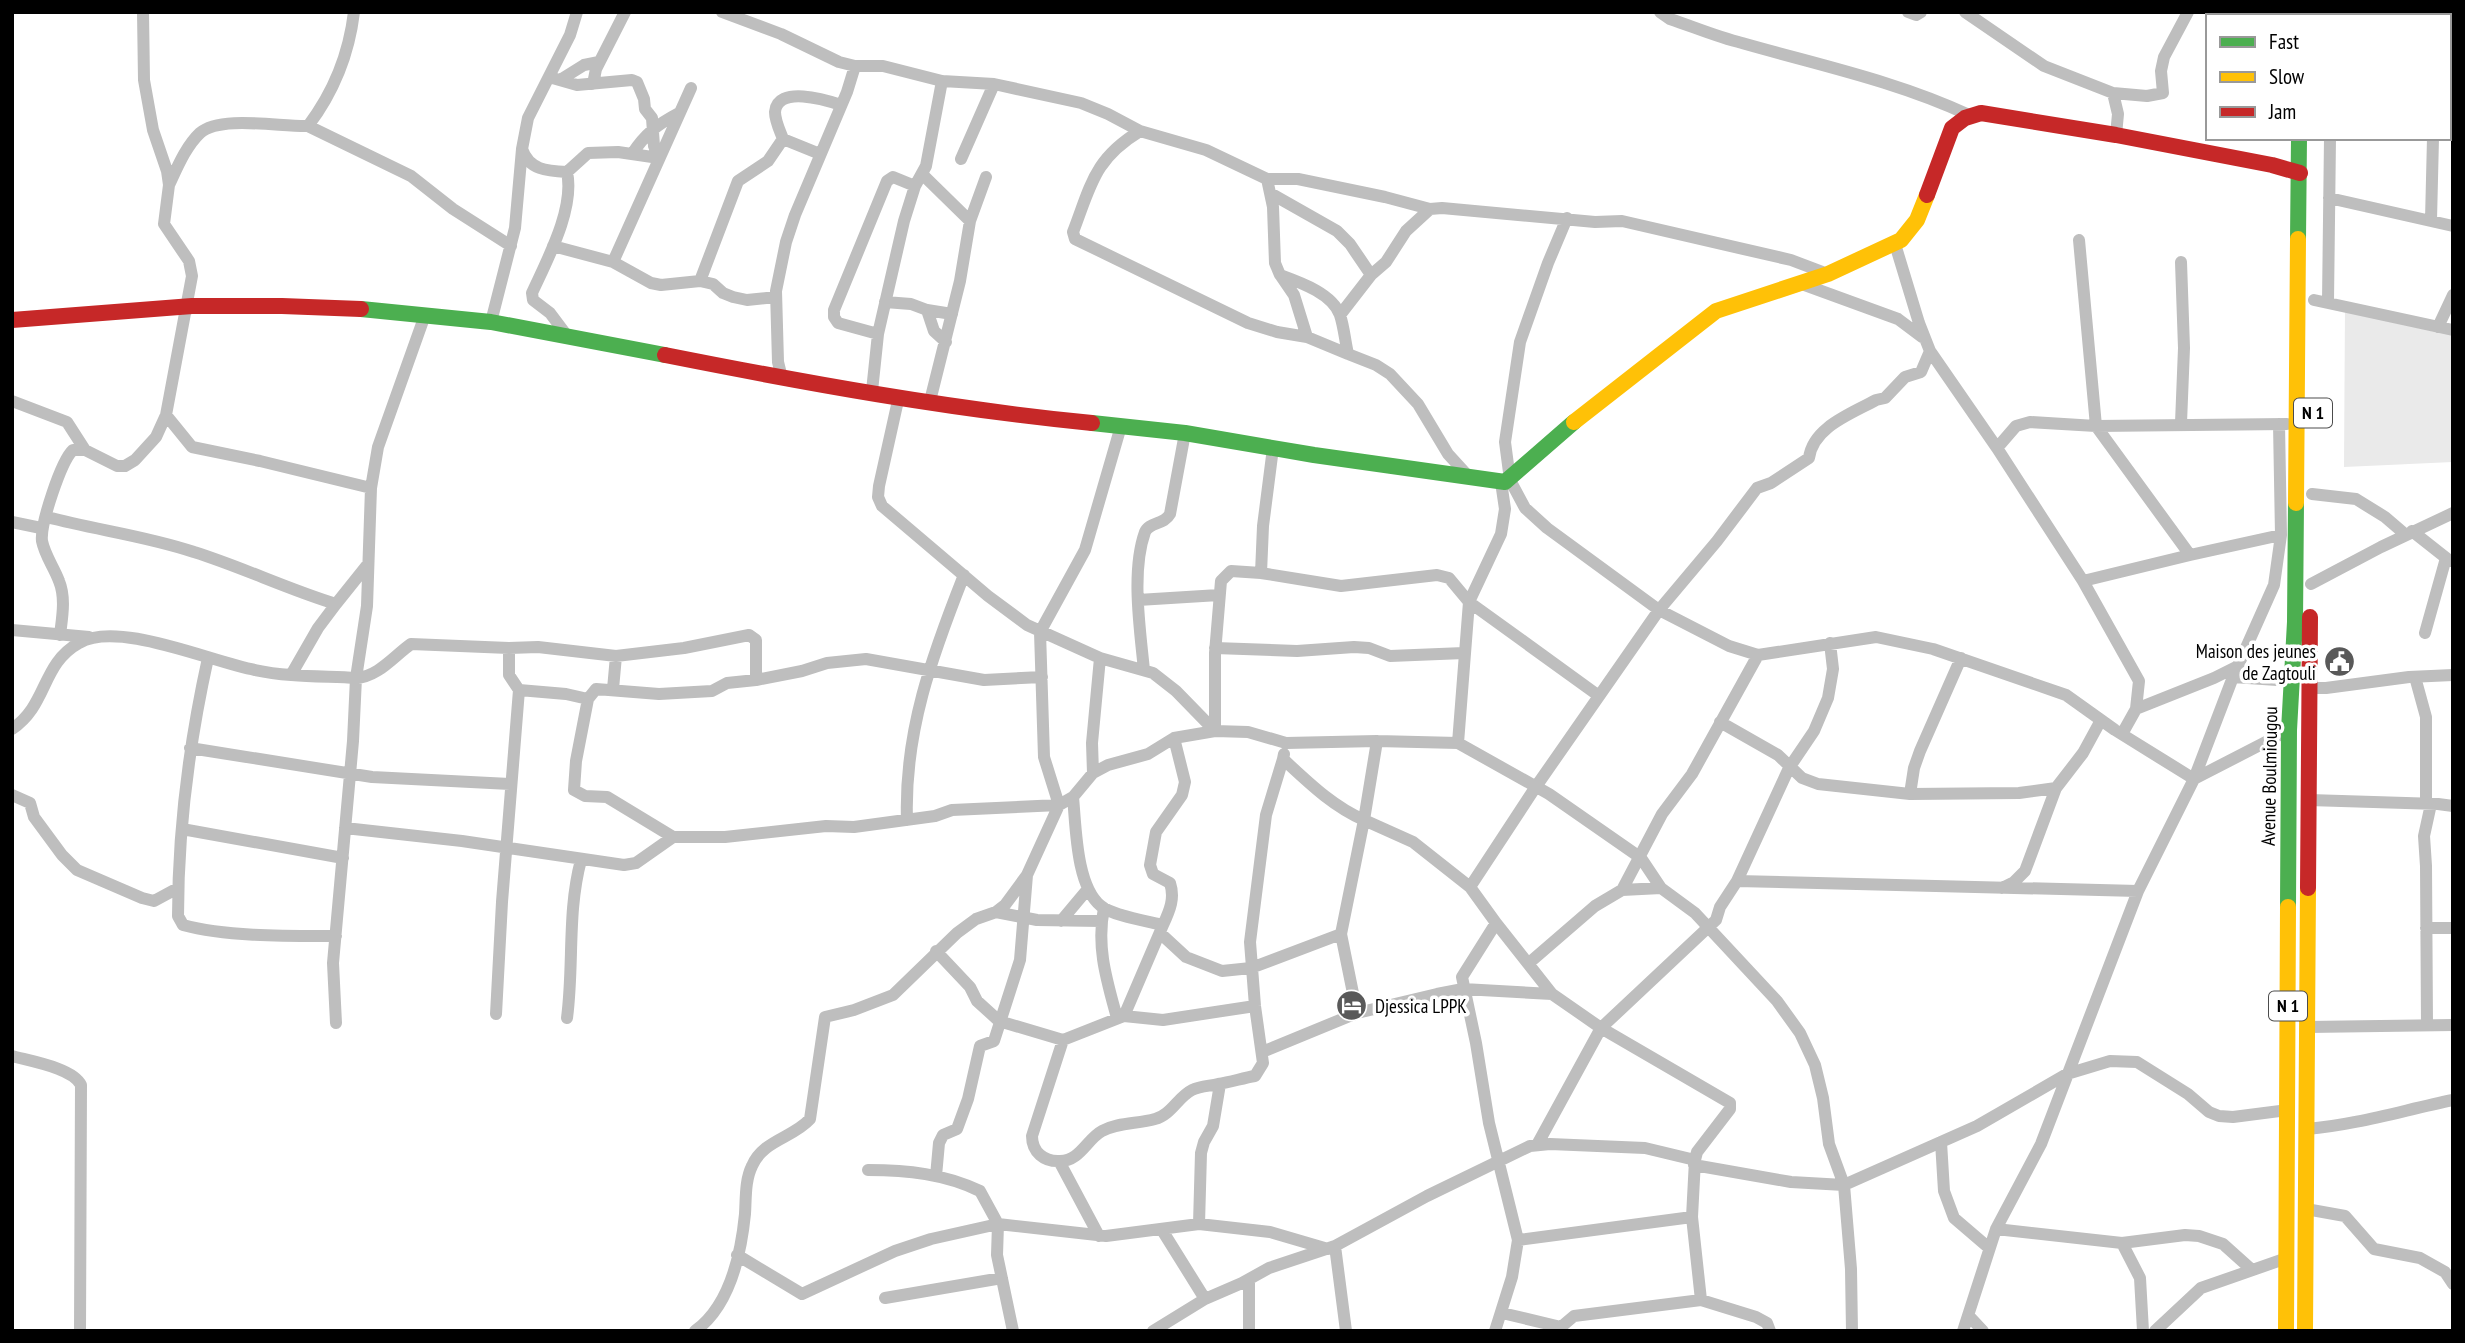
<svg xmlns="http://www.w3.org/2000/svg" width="2465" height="1343" viewBox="0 0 2465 1343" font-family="'PT Sans Narrow',sans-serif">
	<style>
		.green { fill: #eaeaea }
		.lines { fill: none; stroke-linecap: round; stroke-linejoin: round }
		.street { stroke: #bebebe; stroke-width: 12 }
		.fast { stroke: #4caf50; stroke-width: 16 }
		.slow { stroke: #ffc107; stroke-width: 16 }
		.jam { stroke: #c62828; stroke-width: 16 }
		.labels { text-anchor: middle; stroke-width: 7; stroke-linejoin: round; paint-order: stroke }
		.shield { fill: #fff; stroke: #4c4c4c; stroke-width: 2 }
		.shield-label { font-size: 18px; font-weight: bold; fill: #000 }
		.poi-label { font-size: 19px; fill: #000; stroke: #fff; text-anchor: end }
		.street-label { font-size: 19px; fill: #000; stroke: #fff }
	</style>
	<rect width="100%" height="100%" fill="#fff"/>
	<!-- green -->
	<path class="green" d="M2345,306L2453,330V462L2344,467Z"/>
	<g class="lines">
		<!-- street -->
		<path class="street" d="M722,12L781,34L839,62L855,66H883L942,81L994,84L1081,103L1108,114L1140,131L1206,150L1267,179L1273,207L1275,263L1280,275C1299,282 1332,293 1340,315C1344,327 1345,341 1348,354L1376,365L1390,374L1418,404L1448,454L1469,477
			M1660,12L1670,19C1694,27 1717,37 1742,43C1819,65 1896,81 1969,115
			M1908,12L1916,15L1921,12
			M1965,12L2044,66L2113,93L2118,114L2116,135
			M2331,16V12
			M2435,16V12
			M560,80L584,65L599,62
			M593,84L596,69L625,12
			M2113,93L2147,96L2163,93L2161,71L2164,57L2188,12
			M308,126L411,176L453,209L511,246
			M1140,131C1094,159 1091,185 1073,232L1075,239L1248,323L1277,332L1307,337
			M522,149C529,170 547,171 567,172L588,153L618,152L659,158L654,146L652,118L645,109L644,99L637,82L632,80L577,85L549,77
			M632,154C645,134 658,124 679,113
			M820,154L783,139C780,131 775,121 775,112C777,85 826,100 841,105
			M961,159L994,84
			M567,172C575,209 547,260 532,293L533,300L550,313L568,337
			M922,174L970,221
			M1267,179H1298L1385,197L1430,209
			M169,185C177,168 186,146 200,133C220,115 281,127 308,126C333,93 349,54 354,12
			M1270,193L1337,231L1350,244L1371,275
			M2329,198L2453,226
			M1567,218L1548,263L1520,342L1505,442L1510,480L1525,508L1547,528L1659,610L1729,646L1758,655L1876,637L1933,649L2066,695L2115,730L2194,779L2233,677L2274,585L2281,535L2279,424
			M2431,220L2433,138
			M2079,240L2096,426L2190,555
			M1895,244L1919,323L1930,351L1997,448L2083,581L2139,681L2136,709L2122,734
			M553,246L613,262L651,283L661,285L700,281L713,284L723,293L733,297L747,300L776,297
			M613,262L691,88
			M1281,276L1294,295L1307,337L1348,354
			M700,281L738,181L768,161L783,139
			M1802,284L1898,319L1922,337
			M2314,300L2453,330
			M885,302L911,304L927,310L952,314
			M2328,302L2330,138
			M927,310L934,331L946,342
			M1340,315L1371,275L1386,262L1406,231L1430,209L1442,208L1595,222L1622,221L1791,260L1828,274
			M491,322L515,228L522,149L528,118L570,35L577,12
			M2438,327L2453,295
			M878,334L838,323L834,317V310L887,181L893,177L915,186
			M782,378L778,362L776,291L786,242L795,215L847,92L855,66
			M872,391L878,334L904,221L915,186L926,166L942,81
			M899,396L879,486L878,497L882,506L988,596L1027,625L1100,658L1153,673L1176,691L1215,731L1248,732L1286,743L1377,741L1458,743L1549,794L1641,858L1661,888L1695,913L1777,1001L1800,1033L1815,1065L1823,1098L1829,1144L1844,1185L1851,1269L1852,1331
			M12,401L67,422L85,450
			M930,401L960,281L970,221L986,177
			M166,415L192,447L260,461L371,488
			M2181,423L2184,348L2181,262
			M1997,448L2016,426L2030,422L2096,426L2287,424
			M2312,494L2356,499L2385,517L2406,535
			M47,517C96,530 147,536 194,552C242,567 287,589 336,604L368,564
			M12,522L41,528
			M2412,531L2450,561
			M1261,573L1263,526L1273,448
			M2083,581L2190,555L2281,535
			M2311,584L2381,547L2453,513
			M1138,600L1219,595
			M12,630L89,637
			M2425,633L2446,558
			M60,635C62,618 66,598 59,581C54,567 45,556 42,541C40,525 61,461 73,450H85L117,466H125L135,460L156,437L166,415L192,276L189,261L164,224L169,185L167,171L153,130L144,80L143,12
			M509,648L538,647L616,656L684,648L749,635L756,640V680
			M1215,648L1297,651L1354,647L1369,648L1390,656L1464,653
			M208,658C189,744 178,829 178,916L183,925C227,937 290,936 336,936
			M1144,670C1140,629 1131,571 1145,532C1149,522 1164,525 1170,514L1185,433
			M291,675L318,628L336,604
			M2233,677L2292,681
			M2415,677L2426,717V803
			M2309,688H2326L2409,677L2453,675
			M613,689L616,656
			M588,699L596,689L659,694L712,691L727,683L756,680L802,671L827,663L866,659L984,680L1042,677
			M2136,709L2214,678L2238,666
			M1720,722L1778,755L1802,778L1818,784L1910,794L2019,793L2056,788
			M12,729C48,705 41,664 79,643C118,620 211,662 255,670C288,677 322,676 356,678L367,606L371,488L378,447L425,315
			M1377,741L1364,820L1413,842L1470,887L1496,923L1462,977L1476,1043L1489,1123L1518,1240L1512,1277L1495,1331
			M1458,743L1469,602L1501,534L1505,509L1501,482
			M190,748L372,777L511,784
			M1284,754L1283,759C1308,782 1332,806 1364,820L1341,934L1357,1013
			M1093,773L1092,743L1100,658
			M1910,794L1914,768L1920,751L1961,658
			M12,795L30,803L34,817L62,855L77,870L142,898L154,901L178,888
			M1073,797C1076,827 1076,886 1101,906C1113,916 1147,921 1163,925L1124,1016
			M2309,800L2438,804L2453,806
			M907,820C904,732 932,656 964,575
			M345,828L462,841L624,865L636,863L673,837H725L826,826L854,827L935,816L952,810L1059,805L1044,757L1040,632L1085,550L1121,426
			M182,829L343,858
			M1737,881L2138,891
			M1470,887L1535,788L1659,610L1717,541L1757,488L1771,483L1809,458C1813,427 1851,414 1876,400L1885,398L1905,377L1921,372L1930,351
			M2002,888L2014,882L2025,871L2056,788L2083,753L2101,720
			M1622,890L1661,888
			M1104,908C1096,947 1107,981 1117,1018
			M996,912L1037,920L1101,921
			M1061,921L1087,890
			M1496,923L1552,994L1601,1028L1730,1103V1109L1697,1152L1695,1160L1692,1217L1701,1300
			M1163,925C1170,910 1175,898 1170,883L1153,874L1150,865L1156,832L1182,795L1185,782L1174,738
			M2426,928H2453
			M1160,933L1186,957L1222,971L1251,968L1341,934
			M936,951L970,987L977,1001L999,1021L1063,1040L1124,1016L1163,1020L1255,1006
			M1529,963L1595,906L1622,890L1662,814L1692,774L1758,655
			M496,1014L502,902L519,690
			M567,1018C574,965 567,912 581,860
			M336,1023L333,963L353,741L356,678C378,677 394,656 411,644L509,648V675L519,690L566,694L588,699L576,761L574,790L585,796L607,797L673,837
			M2427,1025L2426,866L2424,836L2431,804
			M2308,1027L2453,1025
			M1063,1040L1032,1136C1032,1152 1044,1162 1060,1161C1080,1161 1087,1139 1102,1131C1118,1122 1138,1124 1155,1119C1171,1115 1178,1097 1192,1090C1200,1086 1210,1086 1218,1084C1231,1082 1243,1078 1255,1076L1263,1063L1255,1006L1250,942L1266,815L1283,759
			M1262,1052L1357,1013L1437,994L1463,989L1552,994
			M12,1056C30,1061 73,1068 81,1085L80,1331
			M2307,1129C2356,1125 2404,1110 2453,1100
			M1941,1142L1944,1191L1954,1218L1989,1248
			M1537,1145L1601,1028L1716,920L1720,907L1737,881L1789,768L1814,731L1828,698L1833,669L1830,643
			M1059,1161L1099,1236
			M1694,1165L1791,1182L1844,1185L1977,1126L2067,1074L2110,1061L2137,1062L2188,1094L2209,1112L2219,1116L2233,1117L2288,1110
			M868,1170C907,1170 945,1174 980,1191L998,1224L997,1255L1013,1331
			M936,1176L939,1143L943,1135L957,1129L968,1099L980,1046L994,1041L1020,960L1027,875
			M2306,1209L2345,1216L2374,1249L2420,1258L2445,1272L2453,1284
			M1199,1224L1201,1153L1204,1142L1213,1126L1220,1084
			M1996,1229L2122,1243L2185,1235L2199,1236L2223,1244L2252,1270
			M1162,1230L1205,1299
			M1518,1240L1692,1217
			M2122,1243L2140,1278L2143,1331
			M1335,1246L1346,1331
			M737,1255L802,1294L895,1251L931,1239L998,1224L1106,1236L1199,1224L1270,1232L1328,1249
			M885,1298L1002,1278
			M1502,1313L1561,1327
			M1969,1316L1983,1331
			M1561,1327L1574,1316L1701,1300L1756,1317L1767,1323L1770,1331
			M695,1331C730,1306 741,1254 745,1214C746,1198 745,1180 752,1166C763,1140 793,1138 810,1119L825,1017L854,1010L893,995L957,933L976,919L996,912L1005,905L1027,875L1059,805L1073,797L1093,773L1108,765L1148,754L1174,738L1215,731V653L1221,581L1231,571L1261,573L1341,586L1437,575L1449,578L1469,602L1599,696
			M1153,1331L1205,1299L1242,1283L1269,1268L1335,1246L1427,1196L1530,1146L1550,1144L1645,1148L1695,1160
			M1249,1331V1279
			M1963,1331L1996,1229L2041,1144L2138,891L2194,779L2289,730
			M2155,1331L2201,1288L2287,1258"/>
		<!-- fast -->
		<path class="fast" d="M2298,239L2299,138
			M361,309L491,322L665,355
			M1092,423L1185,433L1314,455L1505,482L1574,422
			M2288,907L2289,730L2295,622L2296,503"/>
		<!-- slow -->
		<path class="slow" d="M2297,12V16
			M2314,12V16
			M1574,422L1716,311L1828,274L1901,240L1917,220L1927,195
			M2296,503L2298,239
			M2286,1331L2288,907
			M2305,1331L2308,888"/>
		<!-- jam -->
		<path class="jam" d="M1927,195L1952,128L1965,118L1981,113L2116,135L2272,165L2300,173
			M12,320L192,306H282L361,309
			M665,355C806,383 949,409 1092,423
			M2308,888L2310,617"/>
	</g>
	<!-- icons -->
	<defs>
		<symbol id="civic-disc" viewBox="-11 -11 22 22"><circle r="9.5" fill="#595959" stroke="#fff"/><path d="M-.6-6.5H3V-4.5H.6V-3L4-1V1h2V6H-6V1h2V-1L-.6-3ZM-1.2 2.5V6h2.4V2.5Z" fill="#fff"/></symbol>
		<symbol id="hotel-disc" viewBox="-11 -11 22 22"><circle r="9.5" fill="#595959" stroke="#fff"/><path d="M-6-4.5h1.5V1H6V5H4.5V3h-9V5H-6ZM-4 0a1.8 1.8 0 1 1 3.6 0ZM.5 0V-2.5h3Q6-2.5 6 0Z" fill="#fff"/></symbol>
	</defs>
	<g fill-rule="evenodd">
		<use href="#civic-disc" x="2322" y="644" width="35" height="35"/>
		<use href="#hotel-disc" x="1334" y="988" width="35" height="35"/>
	</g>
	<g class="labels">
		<!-- shield labels -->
		<g class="shield">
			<rect x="2294" y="398.5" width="38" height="29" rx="5"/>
			<rect x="2269" y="991.5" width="38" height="29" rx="5"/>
		</g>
		<g class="shield-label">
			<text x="2313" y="419">N 1</text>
			<text x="2288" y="1012">N 1</text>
		</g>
		<!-- poi labels -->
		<g class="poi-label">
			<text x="2316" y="658">Maison des jeunes<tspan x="2316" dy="22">de Zagtouli</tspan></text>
			<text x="1375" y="1013" text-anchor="start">Djessica LPPK</text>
		</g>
		<!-- street labels -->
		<g class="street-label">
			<text transform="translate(2269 776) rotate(-89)" y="7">Avenue Boulmiougou</text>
		</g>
	</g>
	<!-- border -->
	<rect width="2465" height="1343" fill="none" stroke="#000000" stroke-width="28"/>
	<!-- legend -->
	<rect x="2206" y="14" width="245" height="126" fill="#ffffff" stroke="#999999" stroke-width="2"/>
	<rect x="2220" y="37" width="35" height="10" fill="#4caf50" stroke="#999999" stroke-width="2"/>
	<text x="2269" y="49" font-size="21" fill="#000000">Fast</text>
	<rect x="2220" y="72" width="35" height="10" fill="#ffc107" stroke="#999999" stroke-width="2"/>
	<text x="2269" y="84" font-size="21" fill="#000000">Slow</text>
	<rect x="2220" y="107" width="35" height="10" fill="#c62828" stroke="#999999" stroke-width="2"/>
	<text x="2269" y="119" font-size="21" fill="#000000">Jam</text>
</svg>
